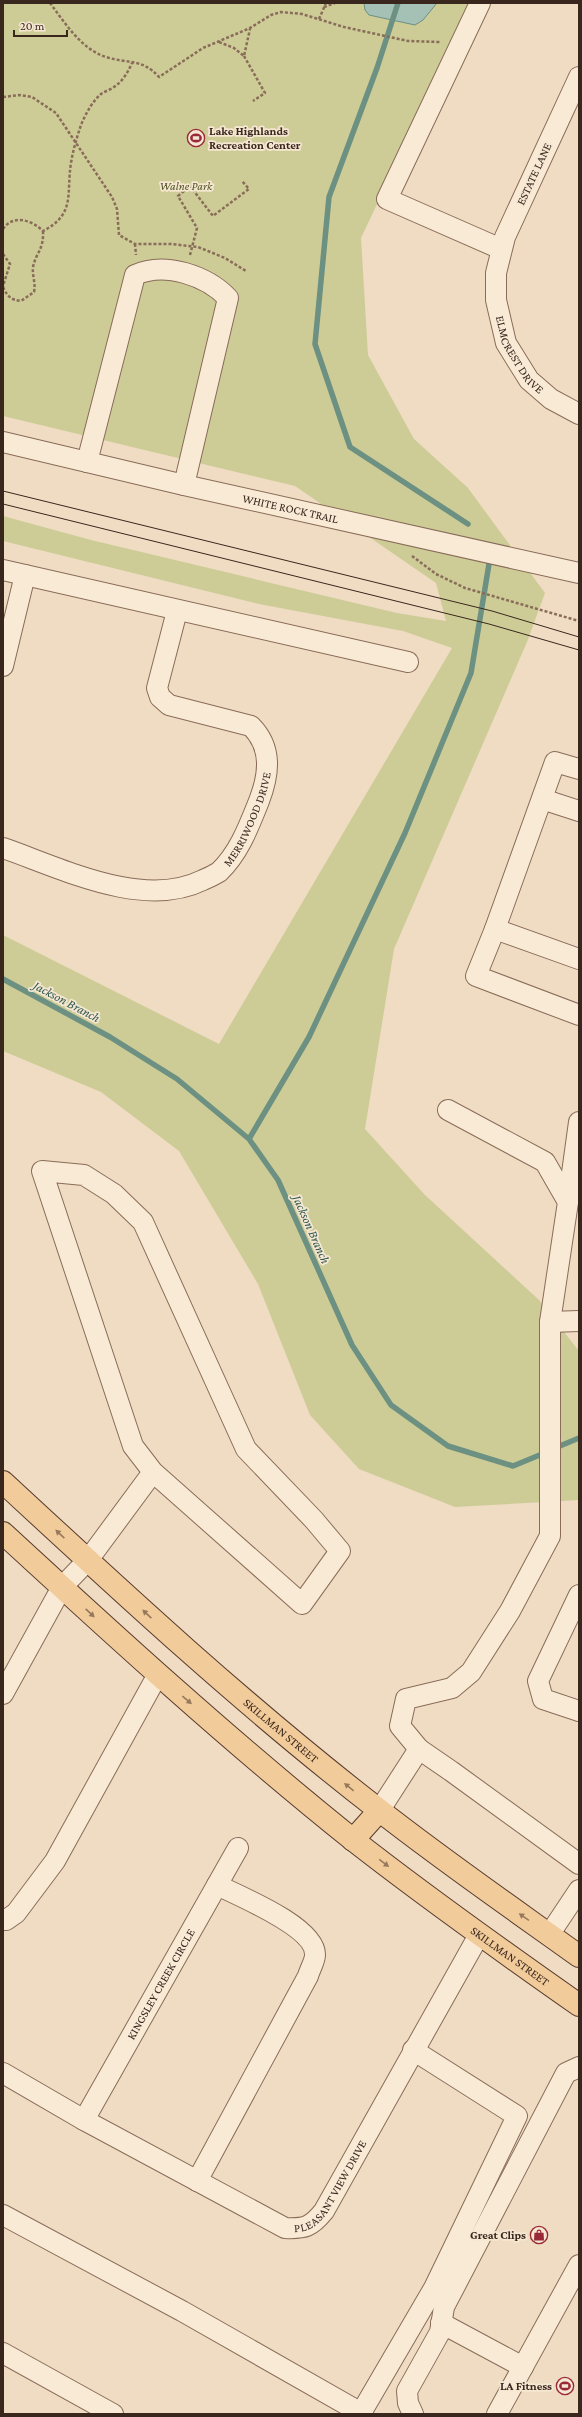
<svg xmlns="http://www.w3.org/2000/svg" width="582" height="2417" viewBox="0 0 582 2417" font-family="'Crimson Pro',serif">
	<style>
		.green { fill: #cdcc96 }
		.water { fill: #a5c1b5; stroke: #6c9082 }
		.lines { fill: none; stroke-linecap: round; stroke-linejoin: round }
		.stream { stroke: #6c9082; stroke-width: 5.5 }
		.minor-casing { stroke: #896c59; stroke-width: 22 }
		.major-casing { stroke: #573b2e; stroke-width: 24 }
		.path { stroke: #896c59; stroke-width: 2.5; stroke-dasharray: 3 2; stroke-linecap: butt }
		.minor { stroke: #f9ead6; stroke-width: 20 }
		.major { stroke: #f2cb9a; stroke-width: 22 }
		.tram { stroke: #39271e; stroke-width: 1 }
		.oneway { fill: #96795c }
		.labels { text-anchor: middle; stroke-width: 3.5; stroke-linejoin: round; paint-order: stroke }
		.poi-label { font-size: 12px; font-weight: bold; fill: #39271e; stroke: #f6e7d2; text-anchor: end }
		.street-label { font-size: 12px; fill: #39271e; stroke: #f6e7d2 }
		.park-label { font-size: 12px; font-style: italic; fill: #4f5524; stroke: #f6e7d2 }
		.water-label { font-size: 13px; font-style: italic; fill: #2d5850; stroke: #f6e7d2 }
	</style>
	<rect width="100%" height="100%" fill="#efdcc3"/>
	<!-- green -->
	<path class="green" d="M3,3H472L361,238L368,355L414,439L468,488L545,593L527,642L394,949L365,1129L425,1195L539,1300L579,1351V1500L455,1507L359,1469L310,1415L258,1284L179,1151L101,1092L3,1051V935L219,1044L452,648L403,631L259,604L3,541V516L91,540L397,613L446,621L436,583L295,486L3,416Z"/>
	<!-- water -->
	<path class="water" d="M364,3H437L423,20L415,25L369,15L365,10Z"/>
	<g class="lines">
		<!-- stream -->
		<path class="stream" d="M398,3L377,68L329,197L315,344L350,447L468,524
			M3,979L110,1037L177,1079L249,1139L278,1180L352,1345L391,1405L448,1446L513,1466L547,1452
			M249,1139L309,1037L405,833L471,673L490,558
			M555,1448L579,1438"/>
		<defs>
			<g id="minor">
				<path d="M480,3L387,199L501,249"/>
				<path id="s1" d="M579,77L505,237L496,273V300L506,343L529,380L551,399L579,414"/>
				<path id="s2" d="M3,442L184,485L579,573"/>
				<path d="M87,462L135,275C165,261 207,276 228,298L184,485"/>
				<path d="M3,570L408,662"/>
				<path d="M3,666L25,575"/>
				<path d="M579,769L555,762L495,929L579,959"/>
				<path d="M542,799L579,811"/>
				<path id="s3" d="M3,848C61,868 143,910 203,880C208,878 214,875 219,872C239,853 249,826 259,801C269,775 273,748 251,726L169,705L160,697L157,688L177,611"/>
				<path d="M495,929L476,976L579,1015"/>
				<path d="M448,1110L545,1162L568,1202L550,1322"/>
				<path d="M568,1202L579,1122"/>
				<path d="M579,1595L538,1681L543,1699L579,1711"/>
				<path d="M3,1694L62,1587L88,1560L153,1472L302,1604L340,1551L314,1520L246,1449L143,1222L114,1194L84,1175L42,1171L133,1446L153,1472"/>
				<path d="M419,1749L451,1771L579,1864"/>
				<path d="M379,1811L419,1749L400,1726L406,1699L452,1688L471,1672L510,1611L550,1536V1322L579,1321"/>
				<path d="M3,1919L6,1920L16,1913L55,1861L157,1676"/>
				<path d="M549,1935L579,1890"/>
				<path id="s4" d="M3,2073L84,2120L285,2228C305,2229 311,2227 324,2211L479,1935"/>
				<path id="s5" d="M84,2120L238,1848"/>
				<path d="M197,2181L308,1976C310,1969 315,1961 315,1955C316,1927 239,1896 217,1885"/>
				<path d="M3,2215L182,2311L363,2414"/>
				<path d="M441,2323L523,2367"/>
				<path d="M3,2353L113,2414"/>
				<path d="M361,2413L434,2288L517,2116L413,2050"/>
				<path d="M413,2414L408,2403L407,2391L440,2332L444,2307L566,2073L579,2067"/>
				<path d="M497,2414L579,2265"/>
			</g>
			<g id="major">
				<path id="s6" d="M3,1482C125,1595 247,1708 379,1810C444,1861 512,1908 579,1956"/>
				<path id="s7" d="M3,1533C117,1638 231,1742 352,1839C426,1897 502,1951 579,2005"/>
				<path d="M353,1840L379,1811"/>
			</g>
		</defs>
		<!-- minor casing -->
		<use href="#minor" class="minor-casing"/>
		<!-- major casing -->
		<use href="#major" class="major-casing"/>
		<!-- path -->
		<path class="path" d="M50,3C65,23 81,49 106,57C128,64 142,58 159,77L203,48L250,28L271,15L281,12L302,14L344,27L408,41L440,42
			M324,7L335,3
			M319,19L326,3
			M219,42L234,48L244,56L250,29
			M244,56L265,93L253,101
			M3,97L20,95L32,97L56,113L112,197L117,209L119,235L135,244H171L198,247L225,258L246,271
			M3,229C13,214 32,220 43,231C76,214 66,194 71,163C73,150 77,137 81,125C86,113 92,102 101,94C105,91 110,90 114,87C123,81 128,72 132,63
			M135,244L136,255
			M3,254L10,264L3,286
			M190,255L197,228L178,196L190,186L213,216L249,189L242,181
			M3,287C7,296 11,300 21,301L34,292C36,283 32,276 33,267C36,252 44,250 43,231
			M412,556L436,574L465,588L579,621"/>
		<!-- minor -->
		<use href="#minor" class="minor"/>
		<!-- major -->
		<use href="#major" class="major"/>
		<!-- tram -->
		<path class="tram" d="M3,491L492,611L579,637
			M3,504L489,624L579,650"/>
	</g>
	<!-- one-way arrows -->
	<defs><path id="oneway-solid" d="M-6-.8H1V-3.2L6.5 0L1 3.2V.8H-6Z"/></defs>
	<g class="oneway">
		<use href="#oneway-solid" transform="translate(60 1534) rotate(-137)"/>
		<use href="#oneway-solid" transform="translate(90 1613) rotate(43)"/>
		<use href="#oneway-solid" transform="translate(147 1614) rotate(-137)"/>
		<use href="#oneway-solid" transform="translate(187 1700) rotate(40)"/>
		<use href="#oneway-solid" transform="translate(349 1787) rotate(-141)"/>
		<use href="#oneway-solid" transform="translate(384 1863) rotate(37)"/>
		<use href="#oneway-solid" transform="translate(524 1917) rotate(-145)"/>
	</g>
	<!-- icons -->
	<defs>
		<symbol id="stadium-ring" viewBox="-11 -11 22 22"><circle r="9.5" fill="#f6e7d2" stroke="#992938" stroke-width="1.5"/><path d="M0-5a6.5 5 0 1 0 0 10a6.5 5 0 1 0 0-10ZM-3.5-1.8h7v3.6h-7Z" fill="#992938"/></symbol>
		<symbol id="shop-ring" viewBox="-11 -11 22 22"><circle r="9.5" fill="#f6e7d2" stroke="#992938" stroke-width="1.5"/><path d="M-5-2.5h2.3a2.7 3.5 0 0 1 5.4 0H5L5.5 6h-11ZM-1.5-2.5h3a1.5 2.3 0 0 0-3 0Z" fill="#992938"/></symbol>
	</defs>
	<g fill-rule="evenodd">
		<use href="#stadium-ring" x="186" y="128" width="20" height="20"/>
		<use href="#shop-ring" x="529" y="2225" width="20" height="20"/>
		<use href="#stadium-ring" x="555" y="2376" width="20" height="20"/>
	</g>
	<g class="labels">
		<!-- poi labels -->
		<g class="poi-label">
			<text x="209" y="135" text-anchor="start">Lake Highlands<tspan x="209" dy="14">Recreation Center</tspan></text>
			<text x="526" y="2239">Great Clips</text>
			<text x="552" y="2390">LA Fitness</text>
		</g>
		<!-- street labels -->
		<g class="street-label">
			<text transform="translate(534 174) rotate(-65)" y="4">ESTATE LANE</text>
			<text dy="4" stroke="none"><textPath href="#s1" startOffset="301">ELMCREST DRIVE</textPath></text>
			<text dy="4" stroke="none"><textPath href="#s2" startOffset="295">WHITE ROCK TRAIL</textPath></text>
			<text dy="4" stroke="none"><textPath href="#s3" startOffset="287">MERRIWOOD DRIVE</textPath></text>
			<text dy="4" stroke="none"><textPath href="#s6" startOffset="373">SKILLMAN STREET</textPath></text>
			<text dy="4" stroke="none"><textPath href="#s7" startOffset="661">SKILLMAN STREET</textPath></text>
			<text dy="4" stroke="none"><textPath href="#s5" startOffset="156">KINGSLEY CREEK CIRCLE</textPath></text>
			<text dy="4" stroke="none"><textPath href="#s4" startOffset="389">PLEASANT VIEW DRIVE</textPath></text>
		</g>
		<!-- park labels -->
		<g class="park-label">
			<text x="186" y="190">Walne Park</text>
		</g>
		<!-- water labels -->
		<g class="water-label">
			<text transform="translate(67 1001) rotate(28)" y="5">Jackson Branch</text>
			<text transform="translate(312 1229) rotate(66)" y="5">Jackson Branch</text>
		</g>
	</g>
	<!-- border -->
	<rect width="582" height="2417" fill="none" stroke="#39271e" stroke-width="8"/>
	<!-- scale -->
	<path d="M14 30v6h53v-6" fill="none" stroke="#39271e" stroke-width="2"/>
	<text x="20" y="30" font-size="12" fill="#39271e" stroke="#f6e7d2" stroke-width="3" paint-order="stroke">20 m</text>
</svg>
